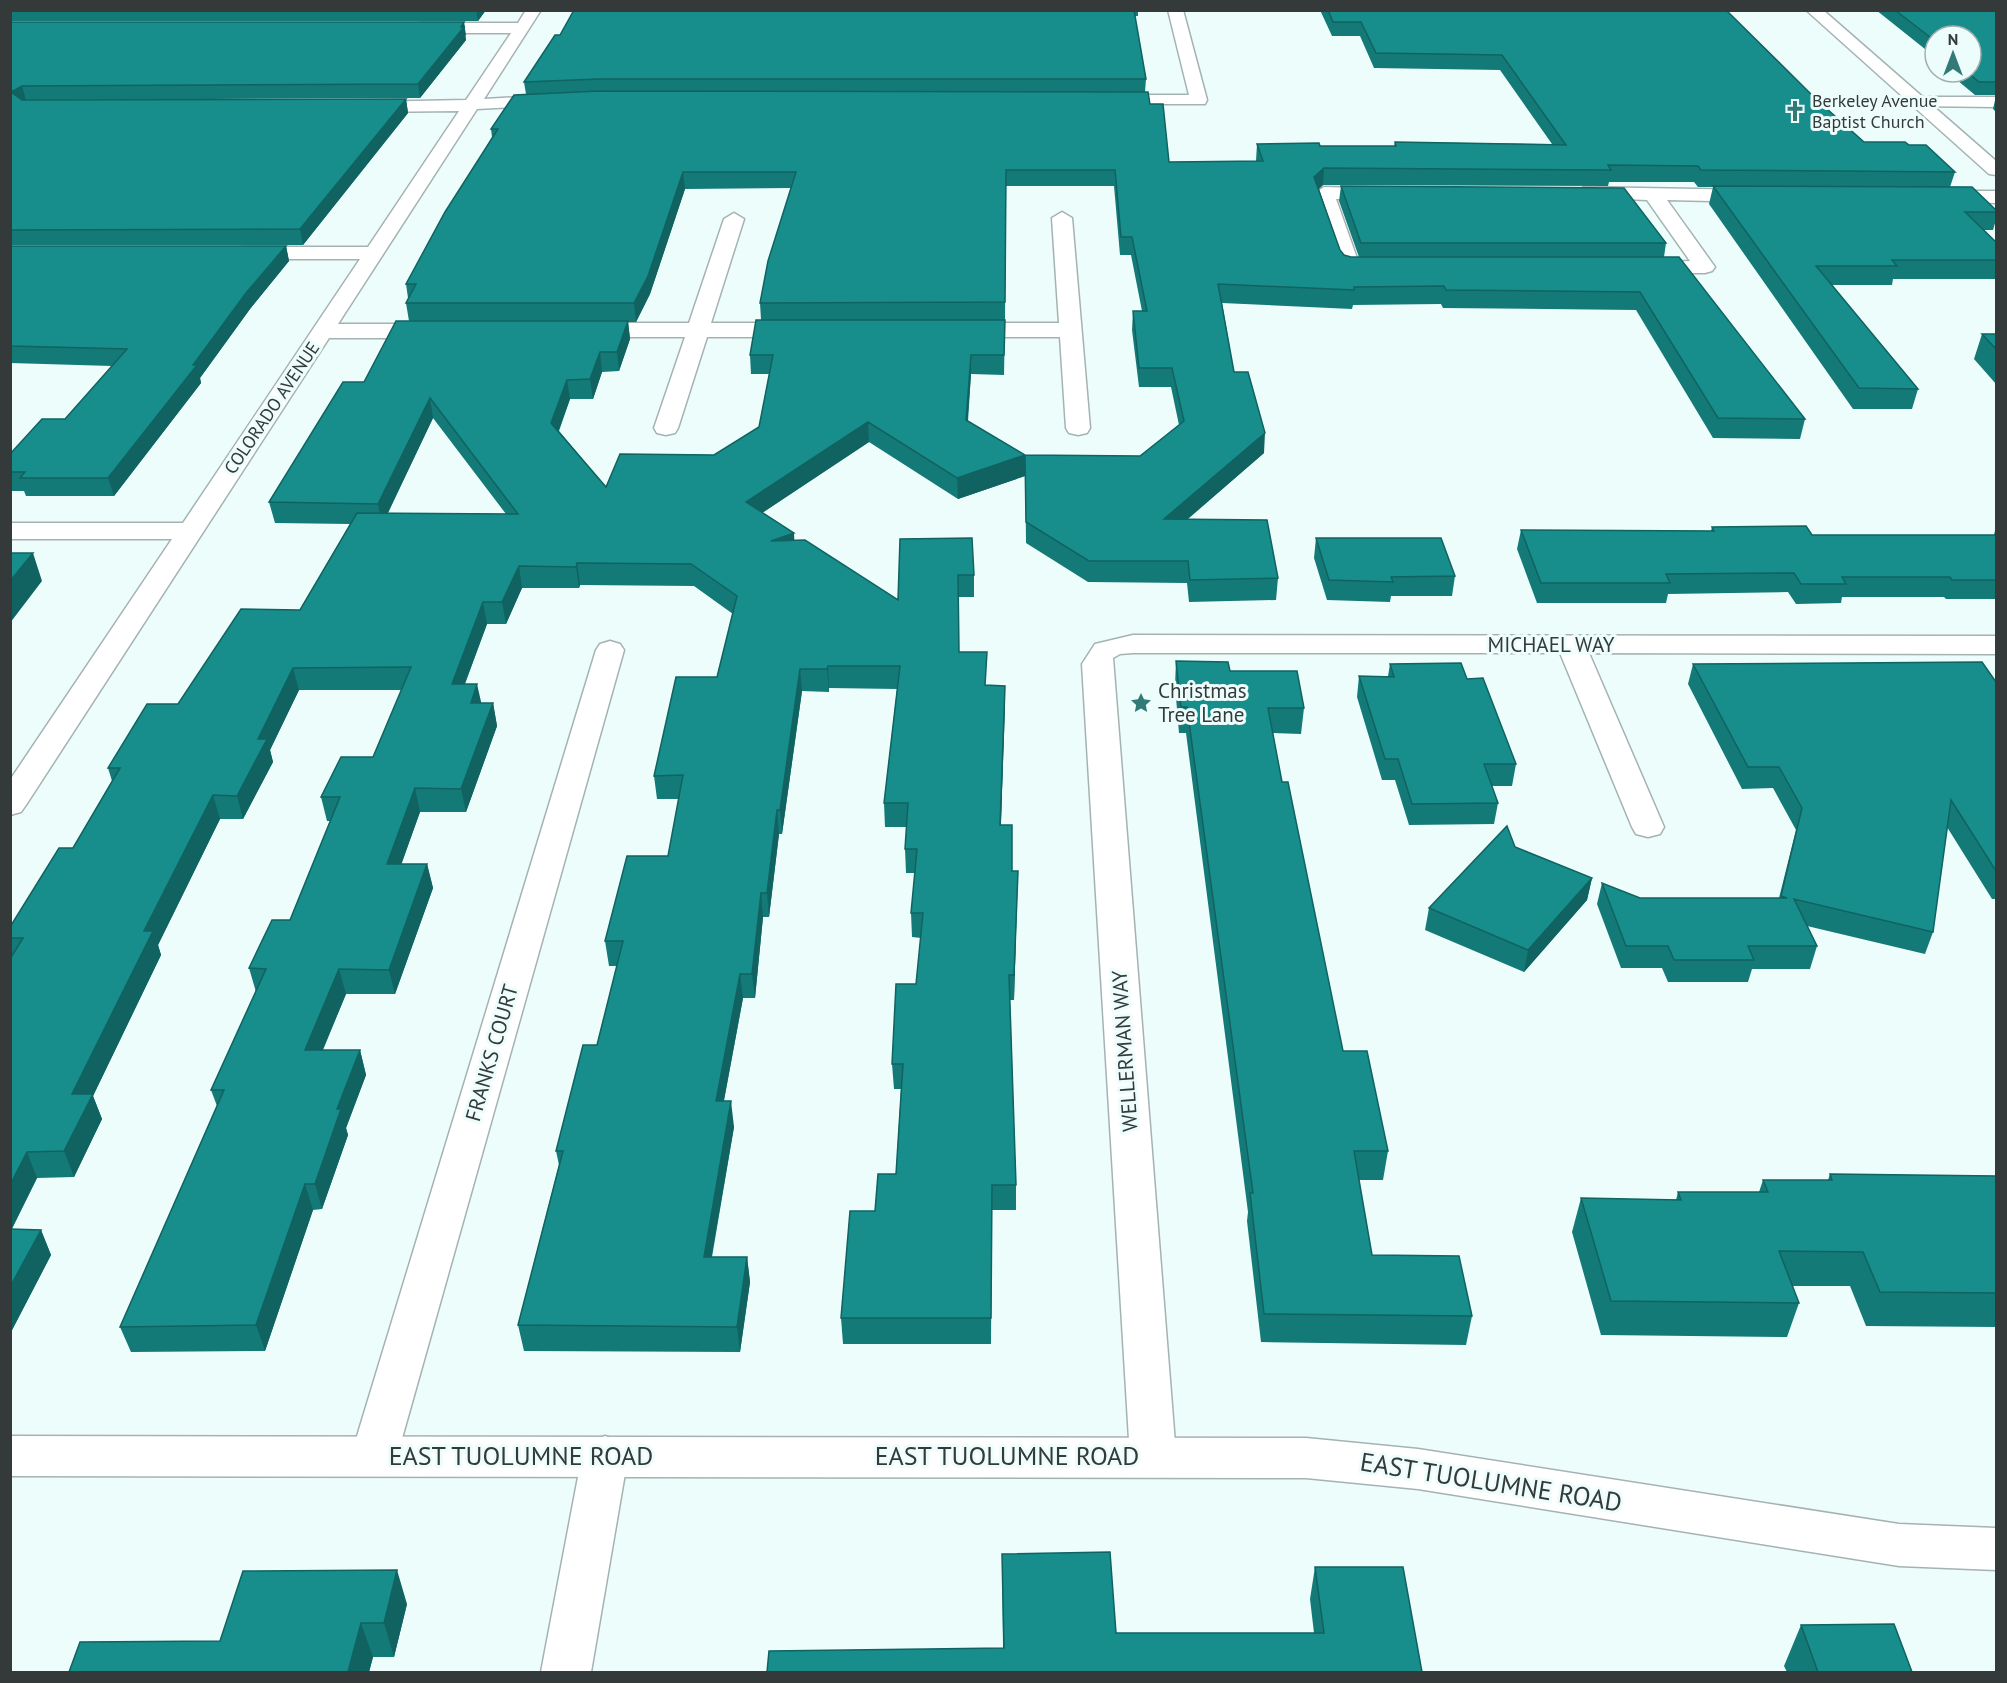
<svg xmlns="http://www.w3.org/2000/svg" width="2007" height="1683" viewBox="0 0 2007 1683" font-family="'PT Sans',sans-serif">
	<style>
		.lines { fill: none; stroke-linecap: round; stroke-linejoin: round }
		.minor-casing { stroke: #a4b3b2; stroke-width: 3 }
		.tertiary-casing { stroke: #a4b3b2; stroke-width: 3 }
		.minor { fill: #fff; fill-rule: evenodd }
		.tertiary { fill: #fff; fill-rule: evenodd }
		.wall { fill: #147a78; fill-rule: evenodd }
		.shaded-wall { fill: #106361 }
		.building { fill: #178e8b; stroke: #106361; stroke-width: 1.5 }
		.labels { text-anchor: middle; stroke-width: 6; stroke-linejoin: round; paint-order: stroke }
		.far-poi-label { font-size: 18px; fill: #343a3a; stroke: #edfdfc; text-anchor: start }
		.far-street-label { font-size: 18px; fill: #343a3a; stroke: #edfdfc }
		.street-label { font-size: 21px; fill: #343a3a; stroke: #edfdfc }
		.poi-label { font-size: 21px; fill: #343a3a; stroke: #edfdfc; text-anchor: start }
		.near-street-label { font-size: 26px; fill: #343a3a; stroke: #edfdfc }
	</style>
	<rect width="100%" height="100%" fill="#edfdfc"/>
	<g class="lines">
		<defs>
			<path id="minor" d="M526,10H541L484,99L555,95L563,100L555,105L477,109L338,324H435L443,326L446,331L443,336L435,338H329L26,805L21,812L10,815V780L172,539H10V523H183L360,259H243L236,257L233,253L236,249L243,247H368L459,111L364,112L355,107L364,102L466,100L511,33H420L412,28L420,23H518Z
				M1168,10H1183L1207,100L1205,104H1098L1096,100L1104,95H1189Z
				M1920,97H1996V107L1914,106L1911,102L1914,98Z
				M1324,187L1393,189L1395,193L1386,199H1336L1358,261L1390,263L1393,267L1390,271H1343L1315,193Z
				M1584,187L1755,190L1765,196L1755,202L1667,200L1715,267L1712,271L1705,273H1641L1634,271L1631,267L1634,263L1690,261L1647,200L1577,197L1575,193Z
				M1938,191H1996V203L1931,201L1928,197Z
				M1062,212L1072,218L1090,428L1087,433L1078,435L1069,433L1066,428L1060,337H961L953,335L950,330L953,325L961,323H1059L1052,218Z
				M734,213L744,219L711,323H798L806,325L809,330L806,335L798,337H707L678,428L675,433L666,435L657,433L654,428L685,337H586L578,335L575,330L578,325L586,323H689L724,219Z
				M1133,635L1996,636V654L1589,653L1664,827L1660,834L1648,837L1636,834L1632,827L1560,653H1133L1120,654L1113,658L1176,1456L1169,1470L1153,1476L1137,1470L1130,1456L1082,664L1095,644Z
				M610,641L620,644L624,650L397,1456L390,1470L374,1476L358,1470L351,1456L596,650L600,644Z
				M605,1436L621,1442L628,1456L591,1672H541L582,1456L589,1442Z"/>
			<path id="tertiary" d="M1806,10H1823L1996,161V175L1989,174Z
				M10,1436L1306,1438L1418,1449L1899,1524L1996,1528V1570L1899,1566L1418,1489L1306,1478L10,1476Z"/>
		</defs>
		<!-- minor casing -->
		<use href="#minor" class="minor-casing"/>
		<!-- tertiary casing -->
		<use href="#tertiary" class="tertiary-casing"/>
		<!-- minor -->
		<use href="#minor" class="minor"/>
		<!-- tertiary -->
		<use href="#tertiary" class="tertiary"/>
	</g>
	<!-- wall -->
	<path class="wall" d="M10,10H486L478,21H10Z
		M574,10H1138V16H1135L1146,79L1145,92L1150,104L1169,162L1256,161L1257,144L1320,146H1394L1395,142L1552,144L1500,70L1374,68L1360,36H1332L1320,10H1726L1817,100L1864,142L1909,145L1955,172L1950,187L1996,210V220L1993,230H1984L1996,242V279H1893L1892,285H1832L1918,389L1912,409H1853L1709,204L1713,187H1698L1694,182H1609L1608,186L1323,185L1319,189L1340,250L1344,255L1351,257H1359L1339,201L1341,186L1666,243L1664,257L1805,419L1800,439L1713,438L1636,310L1443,308L1441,304L1353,305L1352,309L1222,303L1234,372L1264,453L1188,519L1278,578L1276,600L1189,602L1187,583L1088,582L1026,543L1025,455L1140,456L1179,425L1171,387H1139L1132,330L1133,311H1142L1131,255H1120L1114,186H1006L1005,321L1004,375L971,374L968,421L1025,455V476L958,499L869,442L762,513L794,533V540L898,600L900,539L974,575V597H958L959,652L986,685L1005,686L1001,825L1012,871H1018L1014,1000H1010L1016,1185V1210H992L991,1344H843L841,1318L875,1211L896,1174L901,1089H894L892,1064L916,984L921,938L912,937L911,913L915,873H906L905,849L907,827H885L884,803L897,689L829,688V692L802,691L782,834H779L769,917H763L755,998H743L724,1101L734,1127L712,1257H747L750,1282L740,1352L524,1351L518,1325L559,1165L556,1151L597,1045L617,966H609L605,941L668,856L679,799H657L654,776L717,677L733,614L694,586L580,585L579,588H522L506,624H487L465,684L481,703H493L497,726L466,812H420L401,864H427L433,888L395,994H346L323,1050H360L366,1075L346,1128L348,1135L322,1209L313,1210L265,1351L131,1352L120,1327L217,1106L211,1090L256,992L249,968L290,920L331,821H327L321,797L373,757L402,690H299L270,750L273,762L243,819H220L158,945L161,955L93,1096L102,1119L74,1177L37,1178L12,1229L41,1230L51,1255L10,1334V927L73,848L112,781L108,768L178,704L300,610L350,524L275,523L269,502L364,382L409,321L406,303L408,298L406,284L492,137L491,129L526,94L524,82L560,35ZM791,188L760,303L761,320L750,355L751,374H769L759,427L714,455L606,487L559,431L570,399H593L602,372L619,371L630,339L628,322H636L650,294L685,189ZM433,418L506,514L388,513Z
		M1876,10H1996V95H1975L1957,80L1958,75L1955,72H1971V36H1935V57Z
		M10,22H464L466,35L465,36L466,40L420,98L26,100H25L406,99L408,113L303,245H10Z
		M1996,96V112L1993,109Z
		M10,246H286L289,261L250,309L200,378L201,383L114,496H26L24,491H10V454L65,419L112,366L10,363Z
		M1982,334H1996V384L1974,359Z
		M1996,526V599H1946L1944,597H1842L1841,603L1796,604L1788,592L1668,594L1666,603H1537L1517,549L1521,530L1711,531L1712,527L1812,535H1994Z
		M1316,538L1455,576L1452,596H1391L1390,602L1327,600L1314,558Z
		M1176,661L1230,671L1304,708L1301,734L1273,733L1282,782L1343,1051L1388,1151L1383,1180H1359L1372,1255L1472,1316L1466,1345L1261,1342L1247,1221L1248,1212L1186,733H1179L1175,686Z
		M1390,664L1467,679L1516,764L1512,786H1492L1498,803L1494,824L1409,825L1395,780H1382L1357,697L1359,676H1388Z
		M1693,664L1996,682V899H1992L1947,827L1933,932L1925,954L1807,926L1817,946L1810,969H1752L1748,982H1668L1662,968H1621L1597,904L1602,883L1640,898H1779L1796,830L1773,788L1742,789L1688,684Z
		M1515,847L1592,878L1587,900L1524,972L1425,930L1429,908Z
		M1830,1174L1996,1176V1327L1866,1326L1850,1286H1792L1799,1303L1787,1337L1601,1335L1572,1232L1581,1198L1676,1200L1678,1192H1759L1763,1180H1828Z
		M1002,1554L1116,1633H1314L1310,1599L1315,1567L1422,1672L1003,1648Z
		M407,1604L394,1657H373L369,1672H69Z
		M1801,1625L1912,1672H1787L1784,1666Z"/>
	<!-- shaded-wall -->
	<path class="shaded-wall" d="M476,10H486L478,21Z
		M464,22L466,40L420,98L418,84Z
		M22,86L26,100L15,106L11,92Z
		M406,99L408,113L303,245L300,229Z
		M1324,168L1323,185L1313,194L1314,177Z
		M683,172L685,189L650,294L636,322L634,303Z
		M286,246L289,261L250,309L200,378L201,383L114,496L108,478L246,293Z
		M628,321L630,339L619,371L617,352Z
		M600,352L602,372L593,399L590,379Z
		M971,355V374L966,441V420Z
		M567,380L570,399L554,443L551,423Z
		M430,398L433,418L382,525L378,504Z
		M868,422L869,442L747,523L746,502Z
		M1265,433L1264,453L1163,540L1164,519Z
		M1025,455V476L958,499L957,478Z
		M794,533L795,554L771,541Z
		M33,553L42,581L10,623V581Z
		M577,563L580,585L579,588L576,567Z
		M519,566L522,588L506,624L502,602Z
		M483,602L487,624L456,707L452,684Z
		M828,666L829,688V692L827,669Z
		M293,668L299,690L270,750L273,762L243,819L237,796L258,739Z
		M800,669L802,691L782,834L780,810Z
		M477,684L482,706L471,703Z
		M1005,686V708L1000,849V825Z
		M493,703L497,726L466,812L461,789Z
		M415,788L420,812L393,888L387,864Z
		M213,795L220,819L158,945L161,955L93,1096L102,1119L74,1177L64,1151L72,1094L144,931Z
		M777,810L779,834L769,917L767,893Z
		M427,864L433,888L395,994L389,970Z
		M1018,871L1017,895L1014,1000V975Z
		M1592,878L1587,900L1524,972L1528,950Z
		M761,893L763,917L755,998L752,974Z
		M339,969L346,994L312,1075L305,1050Z
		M740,974L743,998L719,1126L716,1101Z
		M360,1050L366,1075L346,1128L348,1135L322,1209L315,1184L337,1109Z
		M731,1101L734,1127L707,1282L704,1257Z
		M27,1152L37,1178L10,1232V1185Z
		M305,1184L313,1210L265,1351L256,1325Z
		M41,1230L51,1255L10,1334V1287Z
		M747,1257L750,1282L740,1352L737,1327Z
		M397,1570L407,1604L394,1657L384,1623Z
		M361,1623L373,1657L369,1672H348Z"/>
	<!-- building -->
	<path class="building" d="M574,10H1134L1146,79H599L524,82L555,35H560Z
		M1328,10H1726L1817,100L1864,142H1905L1909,145H1926L1955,172L1701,170L1698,166L1608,165L1611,170L1324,168L1314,177L1340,250L1344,255L1351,257H1679L1805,419L1718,418L1640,292L1446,290L1444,286L1354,287V290L1218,284L1234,372H1248L1265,433L1164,519L1267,520L1278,578L1190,580L1188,561H1089L1026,522L1025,455L1140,456L1184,421L1172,368H1139L1133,311H1147L1132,237H1121L1115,170H1006L1005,302L760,303L768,261L796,172H683L648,276L634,303H406L416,284H406L445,212L498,129H491L514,95L599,91L1148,92L1150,104H1163L1169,162L1263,161L1257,144L1319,143L1320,146H1396L1395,142L1566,145L1502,55L1376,53L1361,22H1333Z
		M1895,10H1996V82H1979L1967,72H1971V36H1935V41Z
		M10,22H464L461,27H464L418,84L22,86L11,92L22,100L406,99L300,229L10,230Z
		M1341,186L1624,188L1666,243H1361Z
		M1713,186L1972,187L1996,210V212H1965L1996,242V260H1892L1897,266H1816L1918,389L1859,388Z
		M10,246H286L246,293L193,365H197L108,478H20L25,472H10V454L42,419H65L127,349L10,346Z
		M756,320H1005L1004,355H971L966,420L1025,455L957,478L868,422L746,502L794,533L771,541L805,540L898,600L900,539L972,538L974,575H958L959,652H987L985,685L1005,686L1000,825H1012V871H1018L1014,975H1009L1016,1185H992L991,1318H841L850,1211H875L878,1174H896L903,1064H892L896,984H916L923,913H911L917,849H905L908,803H884L900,666H828L827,669H800L780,810H777L767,893H761L752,974H740L716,1101H731L704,1257H747L737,1327L518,1325L563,1151H556L583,1045H597L623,941H605L627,856H668L683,775L654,776L676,677H717L737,596L691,564L577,563L576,567L519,566L502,602H483L452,684H477L471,703H493L461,789L415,788L387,864H427L389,970L339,969L305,1050H360L337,1109H341L315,1184H305L256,1325L120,1327L224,1090H211L266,969L249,968L272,920H290L340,797H321L341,757H373L411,667L293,668L258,739H267L237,796L213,795L144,931H153L72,1094H93L64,1151L27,1152L10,1185V959L23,938H10V927L59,848H73L120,768H108L147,704H178L241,609L300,610L357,513L518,514L430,398L378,504L269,502L343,382H364L396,321H628L617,352H600L590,379L567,380L551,423L606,487L620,454L714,455L759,427L773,355H750Z
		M1982,334H1996V349Z
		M1806,526L1812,535H1996V580H1952L1950,577H1842L1846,584H1801L1794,573L1666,574L1670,583H1541L1521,530L1714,531L1712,527Z
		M1316,538H1441L1455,576L1391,577L1393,582L1329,580Z
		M10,553H33L10,581Z
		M1176,661L1228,662L1230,671H1297L1304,708H1268L1282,782H1288L1343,1051H1367L1388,1151H1354L1372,1255L1459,1256L1472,1316L1264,1314L1250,1193H1253L1187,707H1181Z
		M1982,662L1996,682V871L1951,800L1933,932L1794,899L1817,946H1748L1754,960H1674L1668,946H1626L1602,883L1640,898H1787L1781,896L1802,808L1779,767H1748L1693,664Z
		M1461,663L1467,679L1483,678L1516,764H1484L1498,803L1412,804L1398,759H1385L1359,676L1394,677L1390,664Z
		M1507,826L1515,847L1592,878L1528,950L1429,908Z
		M1830,1174L1996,1176V1293L1880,1292L1863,1252L1779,1251L1799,1303L1611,1301L1581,1198L1681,1200L1678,1192H1768L1763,1180H1832Z
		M10,1229L41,1230L10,1287Z
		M1110,1552L1116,1633H1324L1315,1567H1403L1422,1672H767L769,1651L1004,1648L1002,1554Z
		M397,1570L384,1623H361L348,1672H69L80,1642L220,1641L243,1571Z
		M1894,1624L1912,1672H1818L1801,1625Z"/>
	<!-- icons -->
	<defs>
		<symbol id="church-bare" viewBox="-9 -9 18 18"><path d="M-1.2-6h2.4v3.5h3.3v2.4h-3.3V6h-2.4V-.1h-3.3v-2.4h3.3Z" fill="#327a78" stroke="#edfdfc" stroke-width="2.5" paint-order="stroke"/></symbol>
		<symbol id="sight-bare" viewBox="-9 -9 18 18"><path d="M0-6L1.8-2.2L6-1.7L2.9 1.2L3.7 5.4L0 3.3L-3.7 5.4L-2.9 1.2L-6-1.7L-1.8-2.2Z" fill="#327a78" stroke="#edfdfc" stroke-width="2.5" paint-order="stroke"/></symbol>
	</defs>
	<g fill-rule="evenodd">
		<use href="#church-bare" x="1780" y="96" width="30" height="30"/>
		<use href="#sight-bare" x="1126" y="688" width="30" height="30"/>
	</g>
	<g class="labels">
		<!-- far-poi labels -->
		<g class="far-poi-label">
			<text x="1812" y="107">Berkeley Avenue<tspan x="1812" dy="21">Baptist Church</tspan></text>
		</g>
		<!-- far-street labels -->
		<g class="far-street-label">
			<text transform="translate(272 408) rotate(-56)" y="6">COLORADO AVENUE</text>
		</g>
		<!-- street labels -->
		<g class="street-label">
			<text x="1551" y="652">MICHAEL WAY</text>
			<text transform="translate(1125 1051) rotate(-94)" y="7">WELLERMAN WAY</text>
			<text transform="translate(492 1053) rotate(-74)" y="7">FRANKS COURT</text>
		</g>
		<!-- poi labels -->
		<g class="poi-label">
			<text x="1158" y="698">Christmas<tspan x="1158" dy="24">Tree Lane</tspan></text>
		</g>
		<!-- near-street labels -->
		<g class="near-street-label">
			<text x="521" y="1465">EAST TUOLUMNE ROAD</text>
			<text x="1007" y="1465">EAST TUOLUMNE ROAD</text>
			<text transform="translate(1491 1482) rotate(9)" y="9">EAST TUOLUMNE ROAD</text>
		</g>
	</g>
	<!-- border -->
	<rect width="2007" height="1683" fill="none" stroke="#343a3a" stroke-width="24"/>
	<!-- north arrow -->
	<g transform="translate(1953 54)"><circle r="28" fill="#edfdfc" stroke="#a3afae" stroke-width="1.5"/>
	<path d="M0-4.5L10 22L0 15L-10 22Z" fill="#327a78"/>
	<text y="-9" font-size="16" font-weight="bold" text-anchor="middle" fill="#343a3a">N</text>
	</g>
</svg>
